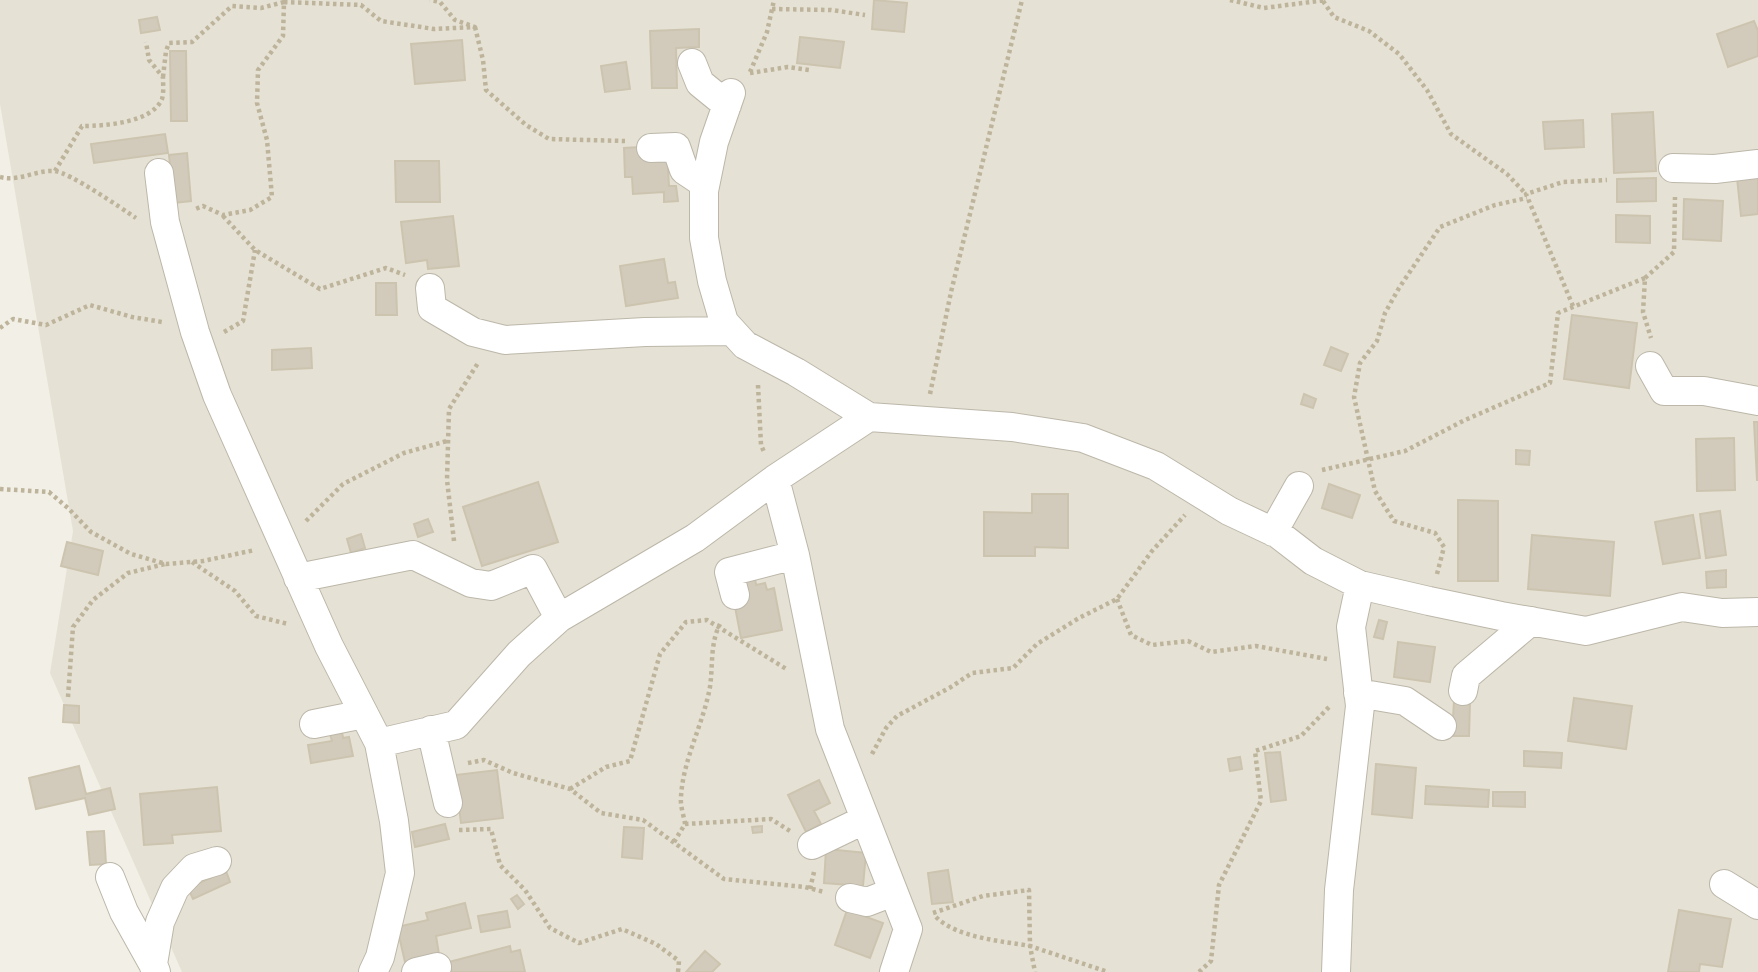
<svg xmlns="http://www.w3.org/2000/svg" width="1758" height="972" viewBox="0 0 1758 972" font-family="'Public Sans',sans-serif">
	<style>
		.residential { fill: #e5e1d4 }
		.building { fill: #d2cbbc; stroke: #cdc4af; stroke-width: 2 }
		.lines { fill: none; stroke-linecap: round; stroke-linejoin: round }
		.minor-casing { stroke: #bcb7a9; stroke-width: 30 }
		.path { stroke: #bdb49b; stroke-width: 4.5; stroke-dasharray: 3.5 3.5; stroke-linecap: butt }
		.minor { stroke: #fff; stroke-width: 28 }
	</style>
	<rect width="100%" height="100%" fill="#f2efe6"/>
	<!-- residential -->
	<path class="residential" d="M0,0H1758V972H182L50,673L73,531L0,104Z"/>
	<!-- building -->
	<path class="building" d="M874,0L907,3L904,32L872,29Z
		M157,17L160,30L141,33L139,20Z
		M1754,21L1758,31V56L1728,67L1717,34Z
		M699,29V47L676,48L677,88H652L650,31Z
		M800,37L844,42L840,68L797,63Z
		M462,40L465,80L415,84L411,44Z
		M170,51H186L187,121H171Z
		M626,62L630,89L605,92L601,66Z
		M1653,112L1656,171L1614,173L1612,114Z
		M1583,120L1584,147L1545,149L1543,122Z
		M165,134L168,153L94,163L91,144Z
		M641,147L667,153L669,186H676L678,201L664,202V192L633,194L632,177H625L624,148Z
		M187,153L191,201L174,203L169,155Z
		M395,161H439L440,202H396Z
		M1758,176V214L1741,216L1737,178Z
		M1656,178V201L1617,202V179Z
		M1684,199L1723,201L1721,241L1683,239Z
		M1616,215L1650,216V243L1616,242Z
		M453,216L459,266L428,269L427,260L406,263L401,222Z
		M664,259L668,283L675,282L678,298L626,306L620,266Z
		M376,283H396L397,315H376Z
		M1572,315L1637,323L1629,388L1564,379Z
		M1331,347L1348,354L1341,371L1324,365Z
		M311,348L312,368L272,370V350Z
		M1304,394L1316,399L1313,408L1301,404Z
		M1754,422H1758V480H1757Z
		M1734,438L1735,490L1697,491L1696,439Z
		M1516,450L1530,451L1529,465L1516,464Z
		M538,482L558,542L482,566L463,507Z
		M1329,484L1360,495L1352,518L1322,508Z
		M1032,494H1068V548L1035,547V556H984V512L1032,513Z
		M1458,500L1498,501V581H1458Z
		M1720,511L1726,555L1706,558L1700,514Z
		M1693,515L1700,558L1663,564L1655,522Z
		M428,519L433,532L418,537L414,524Z
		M361,534L365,548L351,553L347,539Z
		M1532,535L1614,542L1610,596L1528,589Z
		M67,542L103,551L98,575L61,566Z
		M1726,570V587L1707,588L1706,572Z
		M755,578L756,585L765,583L767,590L774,588L782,630L741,638L735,607L738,581Z
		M1379,620L1387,622L1383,639L1374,637Z
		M1398,642L1435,647L1430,682L1394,677Z
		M1574,698L1632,706L1626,749L1568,741Z
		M1454,701L1470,702L1469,736H1452Z
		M64,705L79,706V723L63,722Z
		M342,732L343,738L349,737L353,756L311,763L308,745L332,741L330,734Z
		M1524,751L1562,753L1561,768L1524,766Z
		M1280,752L1286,800L1271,802L1265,753Z
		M1240,757L1242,769L1230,771L1228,759Z
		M1376,764L1416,768L1412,818L1372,814Z
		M79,766L86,794L110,788L115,809L89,815L85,798L36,809L29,778Z
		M497,770L503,818L461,823L455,775Z
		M819,780L830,803L814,811L821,824L806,832L788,795Z
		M1426,786L1489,790L1488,807L1425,804Z
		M217,787L221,831L172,835L173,843L144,845L140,794Z
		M1493,792H1525V807L1493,806Z
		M445,824L449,839L415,847L412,832Z
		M762,826V832L753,833L752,827Z
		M624,827L644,828L642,859L622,857Z
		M104,831L106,864L90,865L87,832Z
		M826,849L866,853L863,886L824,883Z
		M948,870L953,902L932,904L928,873Z
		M226,871L230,882L193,899L188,888Z
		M517,895L524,904L518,909L511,899Z
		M465,903L471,928L436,936L439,954L405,962L397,927L428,920L426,913Z
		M847,910L883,923L870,958L835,945Z
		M1679,910L1731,919L1722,967L1700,964L1699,972H1668Z
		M507,911L510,927L481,932L478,916Z
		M510,946L511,952L520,950L525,972H452L449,962Z
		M705,951L720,964L712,972H686Z"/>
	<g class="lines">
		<defs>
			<path id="minor" d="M692,63L700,83L727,105
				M731,93L714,142L704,191V238L712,281L724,322L745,345L796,372L869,417
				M651,148L676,147L684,170L705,184
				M1673,168L1715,169L1758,164
				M159,173L165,222L195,332L217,395L329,646L379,743L456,725L519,654L559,618L695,538L775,479L869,417L1012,427L1083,438L1156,466L1229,511L1278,534L1313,561L1360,585L1429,601L1501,616L1586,631L1682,607L1722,613L1758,612
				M430,288L432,308L473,332L505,340L645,332L732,331
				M1650,366L1664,391H1704L1758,401
				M775,479L795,555L830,729L908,929L894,972
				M1273,532L1299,486
				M298,578L413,555L471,583L491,586L533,569L559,618
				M735,595L729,572L795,555
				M1463,691L1466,676L1531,621
				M1358,693L1405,701L1442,726
				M314,724L364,714
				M431,730L448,803
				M812,845L864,820
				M110,877L124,912L153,964
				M1724,884L1758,905
				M850,898L867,902L893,892
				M156,972L153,964L160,922L175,888L194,868L217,861
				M373,972L380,957L400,873L394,821L379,743
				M416,972L437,967
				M1336,972L1339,890L1360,706L1351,627L1360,585"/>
		</defs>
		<!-- minor casing -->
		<use href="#minor" class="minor-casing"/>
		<!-- path -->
		<path class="path" d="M1230,0L1264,8L1326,0
			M1323,1L1334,17L1369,31L1399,54L1427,90L1451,134L1507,174L1526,194
			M284,2L361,5L381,21L434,29L475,27L455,20L440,2L430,0
			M772,9L831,10L865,15
			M475,27L483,60L486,90L526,125L549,139L625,141
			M750,72L767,32L774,0
			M750,73L788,67L809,70
			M163,77L166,51L169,43L192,42L232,6L261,8L284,2L283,36L258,70L257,103L267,140L272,197L250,210L223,215L203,206L193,210
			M55,171L82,126C104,126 152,123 162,99C164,92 163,84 163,77L149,60L146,42
			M0,177C19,182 35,170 54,171C69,172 121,208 136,218
			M223,216L255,250L320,289L386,268L405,275
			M1645,278L1674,252L1675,197
			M1573,306L1526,194L1563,182L1607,180
			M0,328L13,319L46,325L90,305L132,317L162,322
			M224,332L243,321L255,250
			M758,385L761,445L764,452
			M930,394L951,292L1022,0
			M1322,470L1405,451L1465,420L1550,383L1558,313L1645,278L1643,312L1651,338
			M0,489L49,492L68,508L91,532L131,554L166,564L203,561L255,550
			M306,521L343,484L404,453L447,441
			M454,541L447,480L449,409L478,363
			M192,562L235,591L256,616L288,624
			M1437,574L1444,547L1435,533L1394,521L1375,491L1354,397L1360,363L1377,341L1385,313L1399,288L1440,227L1495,205L1527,198
			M1117,599L1131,635L1152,645L1188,641L1211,652L1256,646L1327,659
			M68,697L73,627L93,600L128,573L165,564
			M872,754L886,728L897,716L951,687L972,673L1013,668L1037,644L1079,618L1117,599L1152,551L1185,515
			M468,763L484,760L513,773L570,789L601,813L643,820L724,879L805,887L824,892
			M570,789L606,767L630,761L660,654L686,622L707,620L788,670
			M685,824L771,819L790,831
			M459,830L491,829L500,865L525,890L550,928L579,943L622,929L656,944L679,961L678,972
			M674,842L685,824C684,816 680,806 681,797C683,759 703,725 710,687C713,666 710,643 720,624
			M810,889L814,872
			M933,913L983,896L1029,890L1030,946L1108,972
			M936,917C957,938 1002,941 1030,946L1035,972
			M1199,972L1211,961L1219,885L1261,801L1255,751L1301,736L1331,705"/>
		<!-- minor -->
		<use href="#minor" class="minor"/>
	</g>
</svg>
